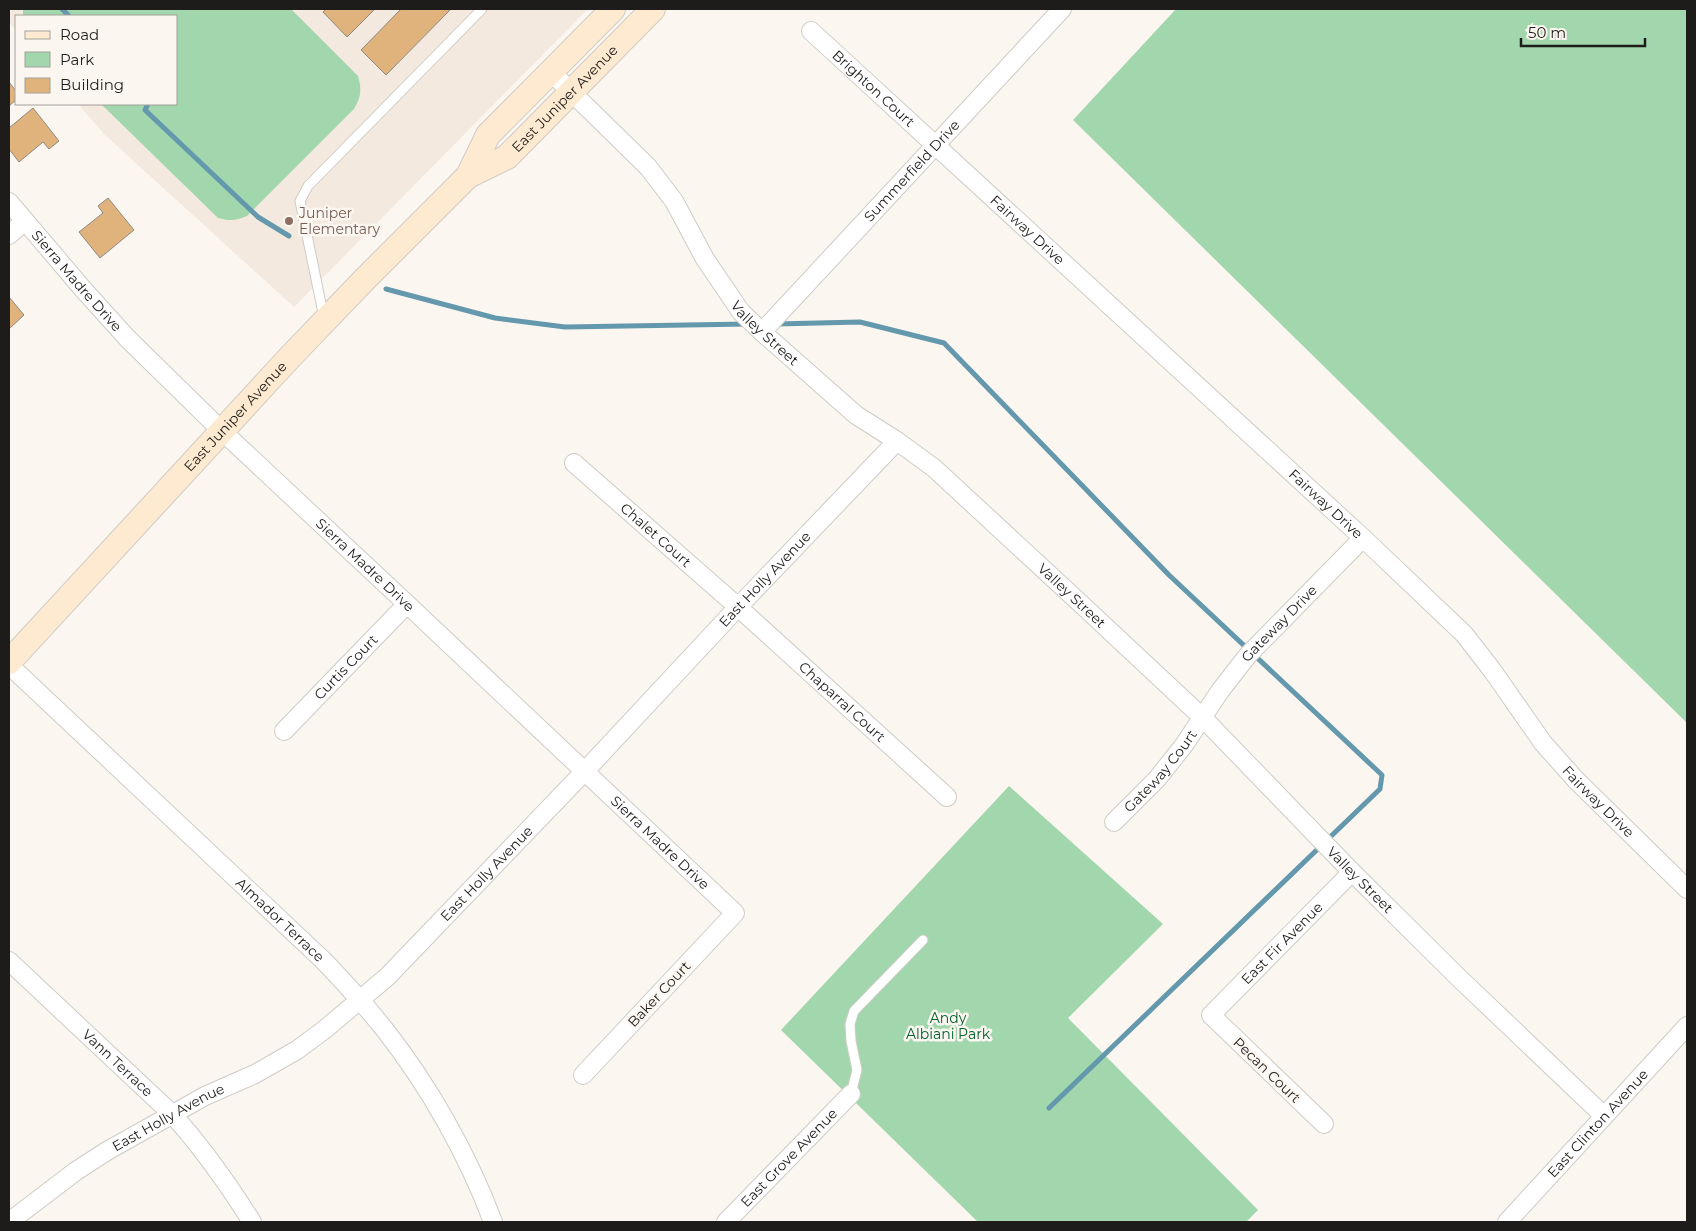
<svg xmlns="http://www.w3.org/2000/svg" width="1696" height="1231" viewBox="0 0 1696 1231" font-family="Montserrat,sans-serif">
	<style>
		.built { fill: #f4e9de }
		.green { fill: #a2d7ad }
		.lines { fill: none; stroke-linecap: round; stroke-linejoin: round }
		.stream { stroke: #6498ad; stroke-width: 5 }
		.building { fill: #e0b37d; stroke: #8e8984 }
		.lane-casing { stroke: #cfcbc5; stroke-width: 11 }
		.street-casing { stroke: #cfcbc5; stroke-width: 20 }
		.secondary-casing { stroke: #cfcbc5; stroke-width: 26 }
		.lane { stroke: #fff; stroke-width: 9 }
		.street { stroke: #fff; stroke-width: 18 }
		.secondary { stroke: #feead0; stroke-width: 24 }
		.education-dot { fill: #8d6e63; stroke: #fbf6f0; stroke-width: 2 }
		.labels { text-anchor: middle; stroke-width: 5; stroke-linejoin: round; paint-order: stroke }
		.street-label { font-size: 14px; fill: #1e1c1a; stroke: #fbf6f0 }
		.education-label { font-size: 14px; fill: #785e54; stroke: #fbf6f0; text-anchor: start }
		.park-label { font-size: 14px; fill: #01622d; stroke: #fbf6f0 }
	</style>
	<rect width="100%" height="100%" fill="#fbf6f0"/>
	<!-- built -->
	<path class="built" d="M13,9H588L294,307L105,135L78,104H176V16H16V31L9,22V13Z"/>
	<!-- green -->
	<path class="green" d="M23,9H291L358,76C362,90 361,97 354,109L247,216C236,221 229,221 218,218L101,104H176V16H23Z
		M1176,9H1687V723L1073,120Z
		M1009,786L1163,924L1068,1018L1258,1210L1246,1222H978L781,1030Z"/>
	<g class="lines">
		<!-- stream -->
		<path class="stream" d="M62,9L69,16
			M148,104L145,110L258,217L289,236
			M386,289L495,318L565,327L748,324
			M776,324L860,322L944,343L1169,575L1382,775L1380,789L1049,1108"/>
	</g>
	<!-- building -->
	<path class="building" d="M326,9H375L347,37L323,12Z
		M401,9H451L386,75L361,50Z
		M9,82L16,91V100L9,106Z
		M33,108L59,141L49,149L43,142L19,162L9,149V128Z
		M108,198L134,230L100,258L79,232L103,213L98,206Z
		M9,297L24,315L9,329Z"/>
	<g class="lines">
		<defs>
			<path id="lane" d="M324,318L300,201L308,186L482,9
				M851,1094L857,1070L851,1041L850,1024L854,1011L923,940"/>
			<g id="street">
				<path id="s1" d="M811,31L1363,538L1464,634L1492,670L1543,743L1576,780L1687,889"/>
				<path id="s2" d="M551,72L648,167L674,201L705,259L741,312L762,332L856,415L897,441L934,468L1080,603L1203,718L1352,872L1459,978L1604,1116"/>
				<path id="s3" d="M9,202L82,288L128,339L222,431L407,604L735,913L583,1075"/>
				<path d="M9,235L25,221"/>
				<path id="s4" d="M762,332L1062,9"/>
				<path id="s5" d="M574,463L738,607L947,797"/>
				<path id="s6" d="M9,665L324,961C345,983 366,1006 385,1030C429,1086 468,1155 493,1222"/>
				<path id="s7" d="M284,731L407,604"/>
				<path id="s8" d="M1114,822L1157,779L1184,745L1220,691L1248,655L1363,538"/>
				<path id="s9" d="M9,961L172,1114C203,1148 228,1184 252,1222"/>
				<path id="s10" d="M1324,1124L1211,1015L1352,872"/>
				<path id="s11" d="M9,1222L76,1171L107,1151L205,1096L255,1074L297,1050L324,1030L387,977L585,771L738,607L897,441"/>
				<path id="s12" d="M726,1222L851,1094"/>
				<path id="s13" d="M1507,1222L1687,1026"/>
			</g>
			<g id="secondary">
				<path d="M468,176L488,135L613,9"/>
				<path id="s14" d="M9,662L291,356L364,280L468,176L507,157L653,9"/>
			</g>
		</defs>
		<!-- lane casing -->
		<use href="#lane" class="lane-casing"/>
		<!-- street casing -->
		<use href="#street" class="street-casing"/>
		<!-- secondary casing -->
		<use href="#secondary" class="secondary-casing"/>
		<!-- lane -->
		<use href="#lane" class="lane"/>
		<!-- street -->
		<use href="#street" class="street"/>
		<!-- secondary -->
		<use href="#secondary" class="secondary"/>
	</g>
	<!-- markers -->
	<circle class="education-dot" cx="289" cy="221" r="5"/>
	<g class="labels">
		<!-- street labels -->
		<g class="street-label">
			<text dy="5" stroke="none"><textPath href="#s1" startOffset="85">Brighton Court</textPath></text>
			<text dy="5" stroke="none"><textPath href="#s14" startOffset="794">East Juniper Avenue</textPath></text>
			<text dy="5" stroke="none"><textPath href="#s4" startOffset="220">Summerfield Drive</textPath></text>
			<text dy="5" stroke="none"><textPath href="#s1" startOffset="294">Fairway Drive</textPath></text>
			<text dy="5" stroke="none"><textPath href="#s3" startOffset="104">Sierra Madre Drive</textPath></text>
			<text dy="5" stroke="none"><textPath href="#s2" startOffset="340">Valley Street</textPath></text>
			<text dy="5" stroke="none"><textPath href="#s14" startOffset="334">East Juniper Avenue</textPath></text>
			<text dy="5" stroke="none"><textPath href="#s1" startOffset="699">Fairway Drive</textPath></text>
			<text dy="5" stroke="none"><textPath href="#s5" startOffset="109">Chalet Court</textPath></text>
			<text dy="5" stroke="none"><textPath href="#s3" startOffset="509">Sierra Madre Drive</textPath></text>
			<text dy="5" stroke="none"><textPath href="#s11" startOffset="1001">East Holly Avenue</textPath></text>
			<text dy="5" stroke="none"><textPath href="#s2" startOffset="745">Valley Street</textPath></text>
			<text dy="5" stroke="none"><textPath href="#s8" startOffset="259">Gateway Drive</textPath></text>
			<text dy="5" stroke="none"><textPath href="#s7" startOffset="89">Curtis Court</textPath></text>
			<text dy="5" stroke="none"><textPath href="#s5" startOffset="359">Chaparral Court</textPath></text>
			<text dy="5" stroke="none"><textPath href="#s8" startOffset="69">Gateway Court</textPath></text>
			<text dy="5" stroke="none"><textPath href="#s1" startOffset="1104">Fairway Drive</textPath></text>
			<text dy="5" stroke="none"><textPath href="#s3" startOffset="914">Sierra Madre Drive</textPath></text>
			<text dy="5" stroke="none"><textPath href="#s11" startOffset="596">East Holly Avenue</textPath></text>
			<text dy="5" stroke="none"><textPath href="#s2" startOffset="1150">Valley Street</textPath></text>
			<text dy="5" stroke="none"><textPath href="#s6" startOffset="372">Almador Terrace</textPath></text>
			<text dy="5" stroke="none"><textPath href="#s10" startOffset="258">East Fir Avenue</textPath></text>
			<text transform="translate(659 994) rotate(-47)" y="5">Baker Court</text>
			<text dy="5" stroke="none"><textPath href="#s9" startOffset="149">Vann Terrace</textPath></text>
			<text transform="translate(1267 1070) rotate(44)" y="5">Pecan Court</text>
			<text dy="5" stroke="none"><textPath href="#s11" startOffset="191">East Holly Avenue</textPath></text>
			<text dy="5" stroke="none"><textPath href="#s13" startOffset="134">East Clinton Avenue</textPath></text>
			<text dy="5" stroke="none"><textPath href="#s12" startOffset="90">East Grove Avenue</textPath></text>
		</g>
		<!-- education labels -->
		<g class="education-label">
			<text x="299" y="218">Juniper<tspan x="299" dy="16">Elementary</tspan></text>
		</g>
		<!-- park labels -->
		<g class="park-label">
			<text x="948" y="1023">Andy<tspan x="948" dy="16">Albiani Park</tspan></text>
		</g>
	</g>
	<!-- border -->
	<rect width="1696" height="1231" fill="none" stroke="#1e1c1a" stroke-width="20"/>
	<!-- legend -->
	<rect x="15" y="15" width="162" height="90" fill="#fbf6f0" stroke="#a39f9a"/>
	<rect x="25" y="31" width="25" height="8" fill="#feead0" stroke="#a39f9a"/>
	<text x="60" y="40" font-size="15" fill="#1e1c1a">Road</text>
	<rect x="25" y="52" width="25" height="15" fill="#a2d7ad" stroke="#a39f9a"/>
	<text x="60" y="65" font-size="15" fill="#1e1c1a">Park</text>
	<rect x="25" y="78" width="25" height="15" fill="#e0b37d" stroke="#a39f9a"/>
	<text x="60" y="90" font-size="15" fill="#1e1c1a">Building</text>
	<!-- scale -->
	<path d="M1521 38v8h124v-8" fill="none" stroke="#1e1c1a" stroke-width="2.5"/>
	<text x="1528" y="38" font-size="15" fill="#1e1c1a" stroke="#fbf6f0" stroke-width="4" paint-order="stroke">50 m</text>
</svg>
